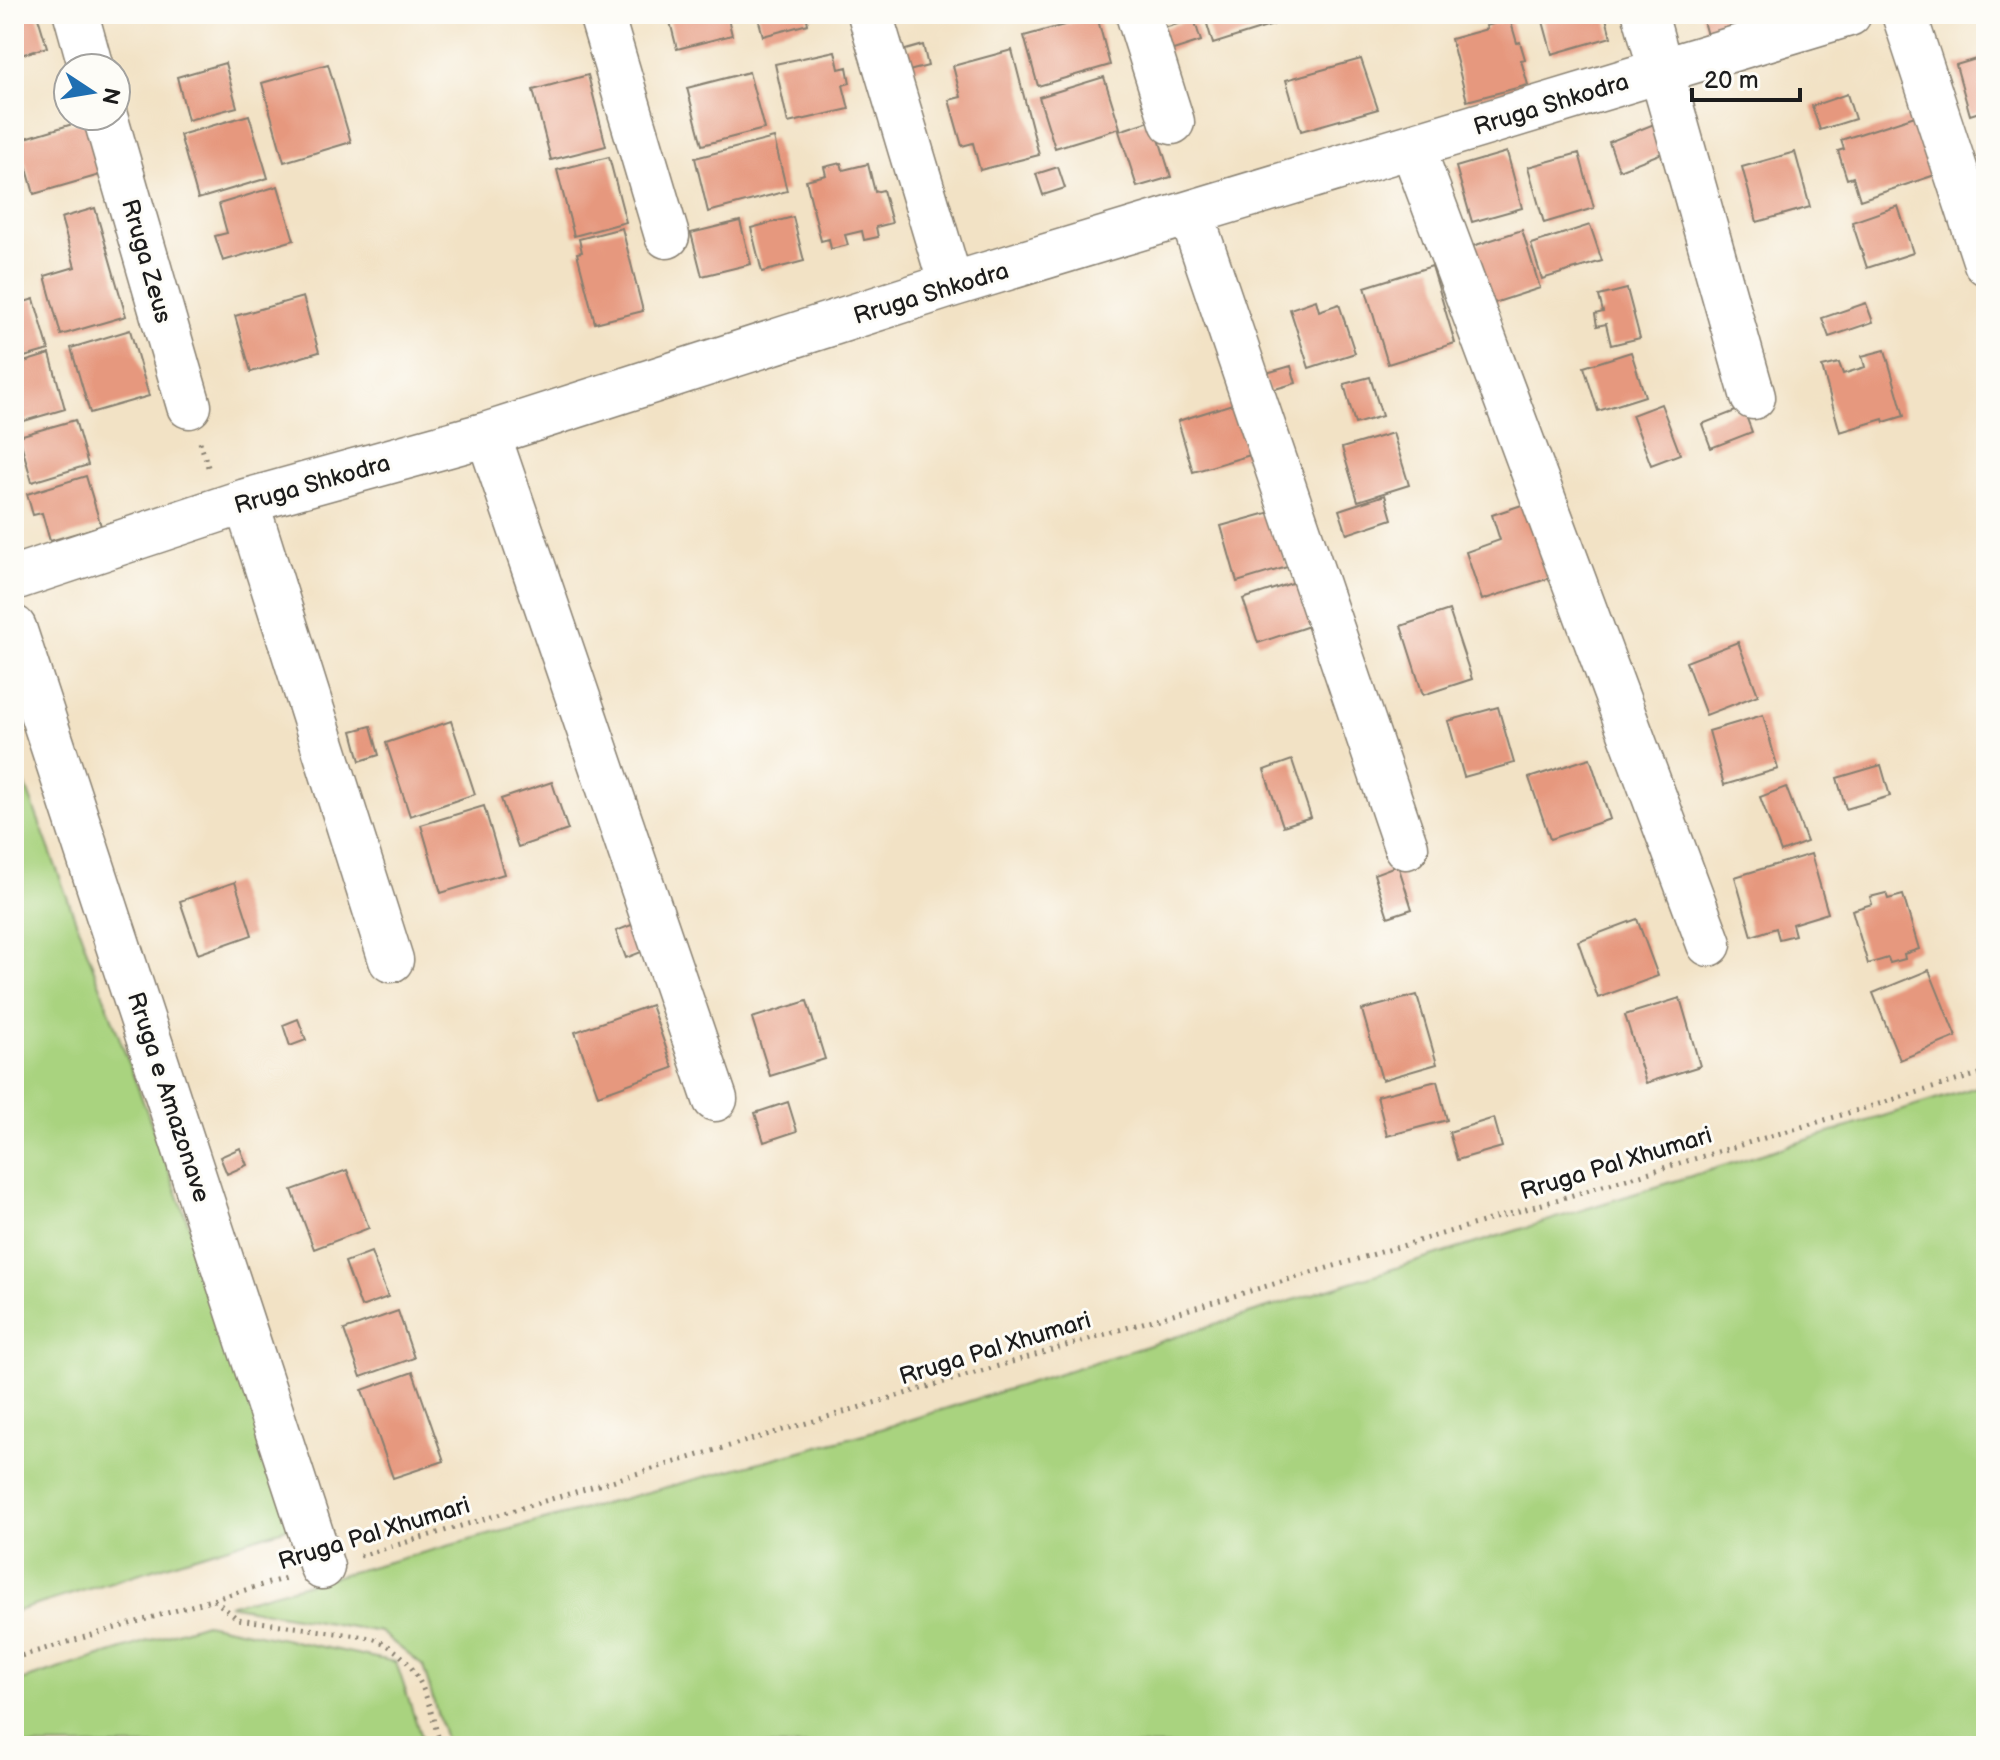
<svg xmlns="http://www.w3.org/2000/svg" width="2000" height="1760" viewBox="0 0 2000 1760" font-family="'Balsamiq Sans',sans-serif">
	<style>
		.green { fill: #a9d37f; stroke: #62784e; stroke-width: 2 }
		.building { fill: #e6987e }
		.lines { fill: none; stroke-linecap: round; stroke-linejoin: round }
		.minor-casing { stroke: #877f70; stroke-width: 47 }
		.path { stroke: #877f70; stroke-width: 5; stroke-dasharray: 2 6; stroke-linecap: butt }
		.minor { stroke: #fff; stroke-width: 44 }
		.labels { text-anchor: middle; stroke-width: 6; stroke-linejoin: round; paint-order: stroke }
		.street-label { font-size: 24px; fill: #1c1c1c; stroke: #fdfcf7 }
	</style>
	<rect width="100%" height="100%" fill="#fdfcf7"/>
	<filter id="ink" filterUnits="userSpaceOnUse"><feTurbulence type="fractalNoise" baseFrequency=".0125" numOctaves="2"/><feDisplacementMap in="SourceGraphic" scale="16" xChannelSelector="R" yChannelSelector="G"/><feConvolveMatrix kernelMatrix="1 2 1 2 8 2 1 2 1" color-interpolation-filters="sRGB"/></filter>
	<filter id="wash" filterUnits="userSpaceOnUse"><feTurbulence type="fractalNoise" baseFrequency=".006" numOctaves="4" result="noise"/><feDisplacementMap in="SourceGraphic" scale="32" xChannelSelector="R" yChannelSelector="G"/><feGaussianBlur stdDeviation="1.8" result="paint"/><feColorMatrix in="noise" values="0 0 0 0 0 0 0 0 0 0 0 0 0 0 0 0 0 1.4 0 .05"/><feComposite in="paint" operator="in"/></filter>
	<g filter="url(#wash)">
		<rect width="100%" height="100%" fill="#f2e2c5"/>
		<!-- green -->
		<path class="green" d="M14,754L300,1524L14,1612Z
			M1986,1084V1746H447L423,1666L380,1632L228,1605L864,1434Z
			M205,1623L396,1662L424,1746H14V1683Z"/>
		<g id="blocks">
			<!-- building -->
			<path class="building" d="M14,14H37L47,47L14,57Z
				M668,14H727L732,35L677,49Z
				M757,14H812L813,17L807,19L808,24L763,36Z
				M1204,14H1269L1273,25L1213,44Z
				M1541,14H1605L1611,37L1552,54Z
				M1701,14H1775L1710,46Z
				M1097,16L1110,65L1038,86L1024,36Z
				M1194,19L1201,41L1158,55L1151,32Z
				M1510,19L1517,43L1520,42L1525,59L1521,60L1528,85L1467,101L1451,39L1487,29L1486,26Z
				M923,45L928,66L901,73L895,53Z
				M1012,50L1039,155L980,170L973,143L962,146L949,100L961,97L953,66Z
				M835,51L839,69L847,67L850,83L843,85L849,109L788,123L775,64Z
				M1986,56V110L1970,115L1956,65Z
				M1361,59L1378,109L1301,131L1286,80Z
				M225,63L237,107L188,120L177,77Z
				M328,64L351,142L284,162L262,83Z
				M749,72L764,129L702,145L687,88Z
				M588,75L606,146L551,160L533,90Z
				M1104,77L1120,128L1055,148L1039,97Z
				M1847,94L1855,119L1820,130L1812,106Z
				M249,115L268,178L198,199L180,135Z
				M1915,116L1935,175L1860,200L1853,177L1847,179L1838,151L1844,149L1841,140Z
				M86,120L103,174L34,194L19,140Z
				M1153,120L1171,177L1137,187L1119,131Z
				M1659,122L1670,150L1619,170L1609,142Z
				M774,138L787,191L708,212L695,158Z
				M1507,152L1522,208L1472,222L1456,167Z
				M1795,152L1810,207L1757,222L1742,167Z
				M1579,153L1594,208L1544,223L1528,167Z
				M609,157L626,222L574,236L557,170Z
				M841,163L843,170L868,164L875,192L883,190L892,223L876,227L878,237L864,240L862,231L845,235L848,245L831,249L829,239L821,241L806,180L826,175L824,167Z
				M1058,167L1065,188L1043,195L1036,174Z
				M278,186L294,240L223,261L215,236L227,233L219,204Z
				M1898,206L1913,253L1867,268L1852,222Z
				M95,208L126,316L61,335L45,276L75,267L61,218Z
				M793,217L804,261L762,272L751,228Z
				M740,221L751,264L702,276L691,233Z
				M1590,225L1602,261L1542,279L1531,244Z
				M622,228L643,311L595,323L577,253L582,252L579,239Z
				M1522,230L1540,288L1491,304L1473,246Z
				M1432,266L1455,343L1388,364L1365,287Z
				M1627,289L1640,338L1611,345L1606,324L1597,326L1595,314L1603,312L1599,296Z
				M303,297L319,352L251,372L235,316Z
				M34,299L49,350L14,360V305Z
				M1316,300L1319,311L1339,304L1355,353L1309,368L1290,309Z
				M1866,303L1873,322L1829,337L1822,318Z
				M130,330L149,396L90,413L71,348Z
				M1885,350L1904,416L1884,422L1883,419L1840,432L1822,367L1839,363L1843,374L1865,367L1862,356Z
				M1631,352L1645,396L1598,411L1584,367Z
				M50,354L65,409L14,424V365Z
				M1291,366L1296,383L1268,391L1263,374Z
				M1370,377L1382,416L1355,424L1344,384Z
				M1242,401L1257,453L1193,472L1178,421Z
				M1661,404L1680,454L1651,465L1632,415Z
				M1743,408L1752,432L1711,448L1702,424Z
				M75,420L88,465L32,482L19,436Z
				M1393,433L1409,485L1358,501L1342,448Z
				M86,476L101,526L50,541L42,513L33,515L27,494Z
				M1385,495L1392,519L1347,534L1339,510Z
				M1537,500L1556,576L1482,600L1466,552L1500,540L1492,515Z
				M1271,512L1287,567L1237,582L1221,526Z
				M1301,580L1315,624L1258,643L1243,599Z
				M1449,610L1472,679L1423,695L1401,626Z
				M1738,642L1758,695L1706,715L1686,662Z
				M1498,707L1514,763L1464,777L1448,721Z
				M1763,715L1778,769L1724,785L1709,731Z
				M451,721L475,794L410,816L386,743Z
				M371,726L379,755L360,761L352,731Z
				M1590,758L1610,819L1550,839L1529,778Z
				M1292,760L1311,817L1283,826L1264,770Z
				M1881,765L1890,796L1846,809L1837,778Z
				M552,782L568,830L518,847L501,799Z
				M1786,787L1807,842L1781,852L1760,797Z
				M484,806L504,874L441,893L421,825Z
				M1811,854L1828,913L1792,924L1795,935L1779,939L1776,928L1752,936L1735,877Z
				M1398,865L1412,909L1388,917L1374,874Z
				M235,882L252,935L198,954L180,901Z
				M1886,893L1888,899L1903,895L1919,949L1904,954L1905,959L1890,963L1888,958L1868,964L1852,910L1872,904L1870,897Z
				M1637,919L1658,976L1598,998L1578,941Z
				M639,922L649,949L626,958L616,931Z
				M1929,970L1956,1037L1900,1060L1873,993Z
				M1417,995L1437,1064L1382,1080L1362,1010Z
				M1680,998L1700,1066L1646,1083L1625,1015Z
				M807,1001L825,1059L770,1076L752,1018Z
				M651,1005L673,1068L598,1095L575,1032Z
				M298,1019L306,1040L290,1046L283,1025Z
				M1437,1081L1447,1120L1387,1136L1377,1096Z
				M788,1102L797,1131L764,1142L755,1113Z
				M1494,1118L1502,1147L1457,1160L1449,1132Z
				M240,1148L247,1165L227,1174L220,1157Z
				M347,1170L369,1228L314,1249L292,1190Z
				M371,1252L388,1297L361,1307L345,1262Z
				M398,1311L414,1358L361,1377L344,1330Z
				M413,1372L444,1461L393,1478L362,1390Z"/>
		</g>
	</g>
	<g filter="url(#ink)">
		<use href="#blocks" fill-opacity="0" stroke="#877f70" stroke-width="2"/>
		<g class="lines">
			<defs>
				<path id="minor" d="M76,14L91,68
					M601,14L667,236
					M870,14L951,285
					M1138,14L1172,122
					M1645,14L1753,397
					M1904,14L1986,263
					M105,116L189,406
					M1412,146L1709,944
					M1191,214L1406,847
					M488,434L715,1099
					M246,501L391,960
					M14,578L246,501L488,434L951,285L1849,14
					M14,628L322,1567"/>
			</defs>
			<!-- minor casing -->
			<use href="#minor" class="minor-casing"/>
			<!-- path -->
			<path class="path" d="M200,442L209,470
				M360,1556L1986,1072
				M214,1600L238,1619L372,1638C422,1657 427,1701 441,1746
				M14,1658L286,1578"/>
			<!-- minor -->
			<use href="#minor" class="minor"/>
		</g>
	</g>
	<g class="labels">
		<!-- street labels -->
		<g class="street-label">
			<text transform="translate(1551 104) rotate(-17)" y="8">Rruga Shkodra</text>
			<text transform="translate(147 261) rotate(74)" y="8">Rruga Zeus</text>
			<text transform="translate(931 293) rotate(-17)" y="8">Rruga Shkodra</text>
			<text transform="translate(312 484) rotate(-16)" y="8">Rruga Shkodra</text>
			<text transform="translate(169 1097) rotate(72)" y="8">Rruga e Amazonave</text>
			<text transform="translate(1616 1163) rotate(-17)" y="8">Rruga Pal Xhumari</text>
			<text transform="translate(995 1348) rotate(-17)" y="8">Rruga Pal Xhumari</text>
			<text transform="translate(374 1533) rotate(-17)" y="8">Rruga Pal Xhumari</text>
		</g>
	</g>
	<!-- margin -->
	<rect width="2000" height="1760" fill="none" stroke="#fdfcf7" stroke-width="48"/>
	<!-- north arrow -->
	<g transform="translate(92 92) rotate(102)"><circle r="38" fill="#fdfcf7" stroke="#a3a29f" stroke-width="2"/>
	<path d="M0-6L14 30L0 20L-14 30Z" fill="#1f6fb2"/>
	<text y="-12" font-size="22" font-weight="bold" text-anchor="middle" fill="#1c1c1c">N</text>
	</g>
	<!-- scale -->
	<path d="M1692 88v12h108v-12" fill="none" stroke="#1c1c1c" stroke-width="4"/>
	<text x="1704" y="88" font-size="24" fill="#1c1c1c" stroke="#fdfcf7" stroke-width="6" paint-order="stroke">20 m</text>
</svg>
